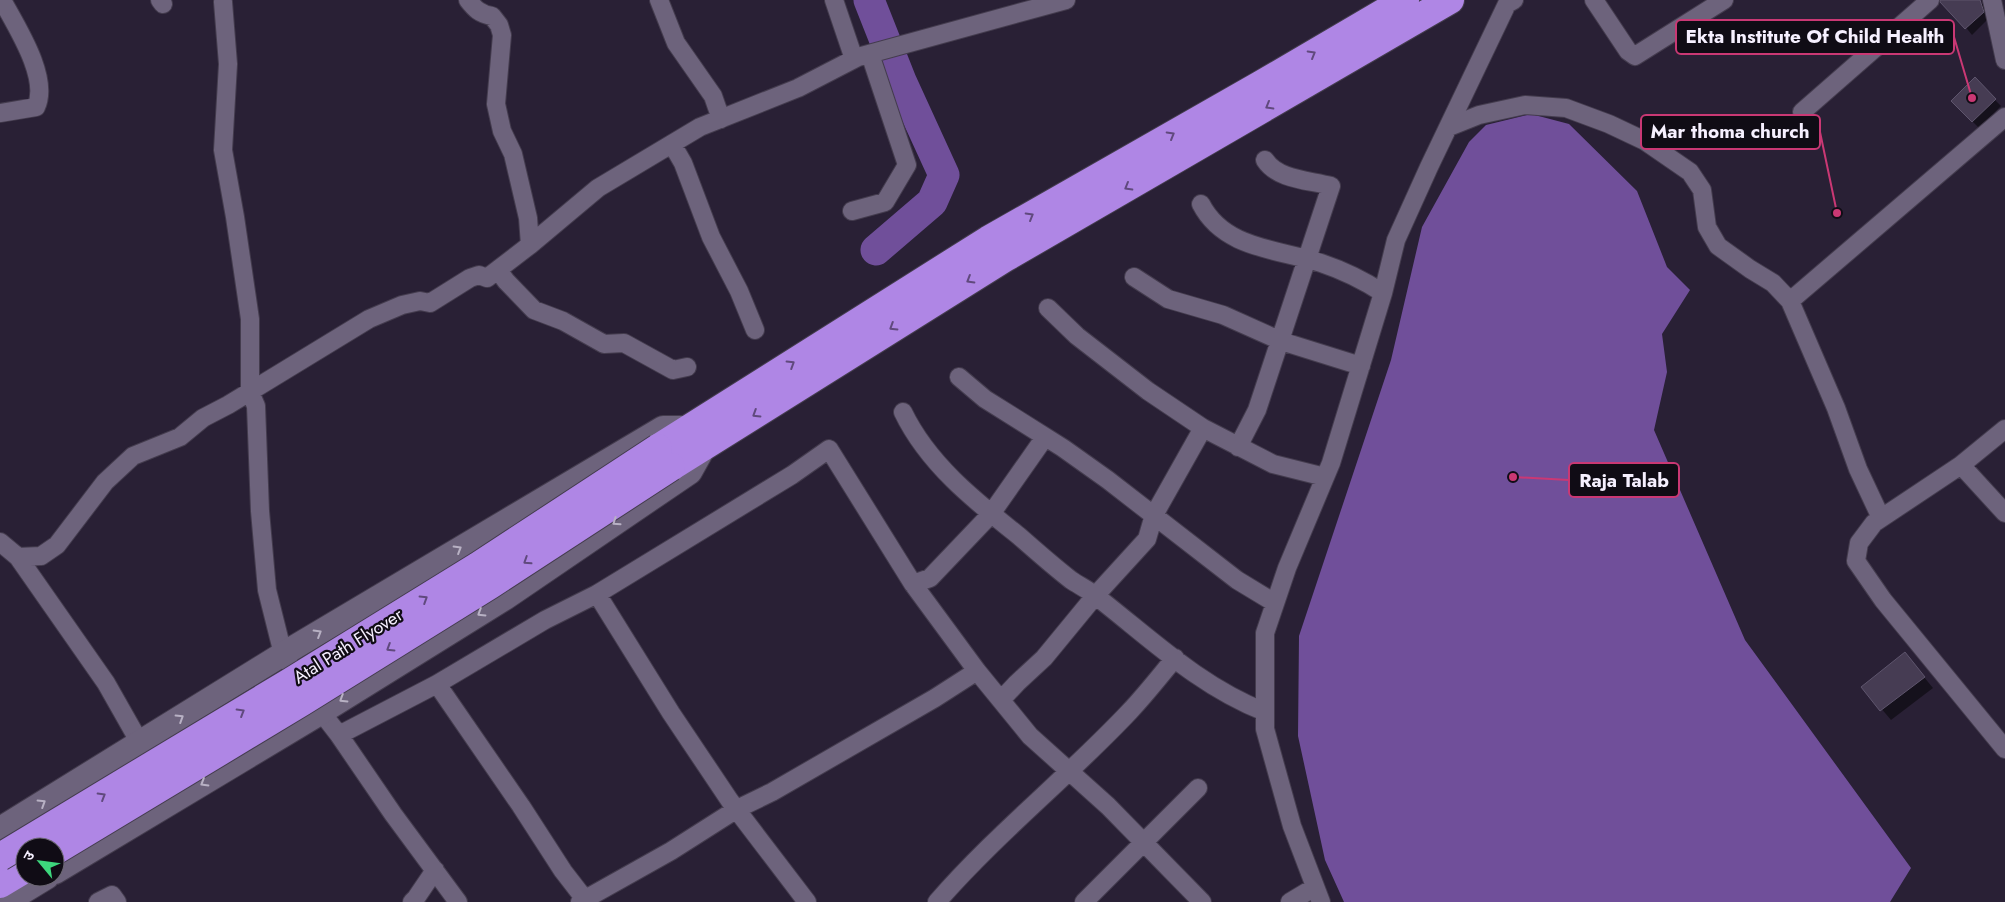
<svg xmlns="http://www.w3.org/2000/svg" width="2005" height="902" viewBox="0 0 2005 902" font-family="Jost,'Noto Sans Devanagari',sans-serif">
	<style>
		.water { fill: #704f9a }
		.shadow { fill: #0007 }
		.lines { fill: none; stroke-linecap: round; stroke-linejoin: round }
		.river { stroke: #704f9a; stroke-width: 31 }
		.building { fill: #463c53; stroke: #5e556d }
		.street-casing { stroke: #443c4e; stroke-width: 20 }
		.secondary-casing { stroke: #443c4e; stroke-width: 26 }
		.highway-casing { stroke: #443c4e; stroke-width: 30 }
		.street { stroke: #6d637c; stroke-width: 18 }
		.secondary { stroke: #6d637c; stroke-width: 24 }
		.highway { stroke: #af86e5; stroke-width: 28 }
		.highway-bridge-casing { stroke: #443c4e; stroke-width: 30; stroke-linecap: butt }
		.highway-bridge { stroke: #af86e5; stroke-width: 28 }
		.oneway { stroke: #60497d }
		.oneway2 { stroke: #b8b1c4 }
		.labels { text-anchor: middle; stroke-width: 4.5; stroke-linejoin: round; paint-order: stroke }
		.street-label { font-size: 18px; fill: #f6f0ff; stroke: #100c15 }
		.leader { fill: none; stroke: #ca3874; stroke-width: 2 }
		.callout-dot { fill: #ca3874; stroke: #100c15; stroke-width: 2 }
		.callout { fill: #100c15; stroke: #ca3874; stroke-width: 2 }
		.callout-label { font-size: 19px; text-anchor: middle; font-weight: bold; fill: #f6f0ff }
	</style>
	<rect width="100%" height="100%" fill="#292035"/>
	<!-- water -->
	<path class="water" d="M1531,114L1569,124L1637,191L1667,267L1690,290L1662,334L1667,372L1654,430L1745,640L1911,868L1890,902H1344L1325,860L1298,736L1299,636L1391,360L1422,227L1469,142L1486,125Z"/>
	<!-- shadow -->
	<path class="shadow" d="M1944,0H1979L1988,10L1989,18L1972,35Z
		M1974,79L2001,106L1979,128L1952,101Z
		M1905,654L1933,688L1891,720L1863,687Z"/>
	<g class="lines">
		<!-- river -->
		<path class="river" d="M869,0L901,81L944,175L932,202L876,250"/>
	</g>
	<!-- building -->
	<path class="building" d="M1940,0H1980L1984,12L1965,29L1940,2Z
		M1975,77L1996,99L1972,122L1951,101Z
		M1905,652L1925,677L1880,711L1861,687Z"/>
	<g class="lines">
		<defs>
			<path id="street" d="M160,0L163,4
				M468,0C475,9 480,14 492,16L499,25L502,35L496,104L502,131L513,154L528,218L530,245
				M659,0L676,43L713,96L721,119
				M834,0L854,59
				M1594,0L1628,51L1635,56L1724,0
				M1992,0L2005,60
				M223,2L228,64L223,150L235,217L250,319V392L256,406L260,511L267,590L283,654L289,663
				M1802,112L1930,0
				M0,113L36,107C50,78 16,26 2,0
				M1449,127L1479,115L1525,105L1566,108L1609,124L1645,141L1690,172L1702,190L1707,227L1718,246L1750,269L1773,283L1790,301L1836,408L1858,469L1881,518
				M672,144L683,163L711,237L739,291L755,330
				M1201,204C1224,249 1278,249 1321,263C1345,271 1363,280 1383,293
				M852,211L885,202L907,165L870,54
				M498,270L506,281L534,310L563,321L604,344L624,343L673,370L687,367
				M1134,277L1168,299L1223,315L1281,341L1361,366
				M1790,301L2005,117
				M1048,308L1077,336L1148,391L1203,428L1273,464L1325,477
				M959,377L985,399L1063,448L1108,480L1237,580L1275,603
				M903,412C928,464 975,501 1019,536C1036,551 1053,566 1071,580C1080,586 1089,590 1097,597C1151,639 1199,686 1265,712
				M2005,429L1961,465L1874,523L1859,543L1856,561L1883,600L2005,749
				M1238,447L1257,410L1331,186C1309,180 1278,180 1265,160
				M1961,465L2005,513
				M0,542L18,557L41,556L57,545L105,482L133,456L180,437L203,418L228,405L369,319L402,305L420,301L430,303L470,278L479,275L487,278L530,245L598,188L700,127L798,88L858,57L1066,0
				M18,557L106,683L140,743
				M913,584L930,578L991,514L1045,437
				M597,594L671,713L730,801L807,902
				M437,684L521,806L563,871L587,902
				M1001,700L1017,683L1044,658L1095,596L1147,539L1154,515L1203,428
				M315,704L339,735L393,814L458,902
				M339,735L437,684L545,620L597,594L792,475L829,449L913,584L977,671L1030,736L1108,806L1202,902
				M98,902L112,895L117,902
				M412,902L416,898L435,870
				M580,902L671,851L737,809L772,792L935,698L977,671
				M937,902C996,834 1068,777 1130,711C1146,694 1160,676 1175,658
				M1084,902L1198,788
				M1290,902L1315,887
				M1321,902L1292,826L1265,729V633L1287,568L1331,463L1383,293L1396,240L1429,167L1507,4L1514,0"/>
			<path id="secondary" d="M0,829L283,654L663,428H691
				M55,872L320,713L505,598L690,472L704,447
				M6,902L47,877"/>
			<path id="highway" d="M658,448L988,240L1260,85L1405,0
				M671,467L1005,258L1450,0
				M0,884L25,869"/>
		</defs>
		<!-- street casing -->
		<use href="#street" class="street-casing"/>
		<!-- secondary casing -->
		<use href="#secondary" class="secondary-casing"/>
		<!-- highway casing -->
		<use href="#highway" class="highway-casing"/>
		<!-- street -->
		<use href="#street" class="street"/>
		<!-- secondary -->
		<use href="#secondary" class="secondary"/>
		<!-- highway -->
		<use href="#highway" class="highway"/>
		<defs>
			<path id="highway-bridge" d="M55,851L302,702L490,585L671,467
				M0,857L290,682L478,566L658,448"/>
		</defs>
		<!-- highway-bridge casing -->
		<use href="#highway-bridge" class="highway-bridge-casing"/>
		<!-- highway-bridge -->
		<use href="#highway-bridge" class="highway-bridge"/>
	</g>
	<!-- one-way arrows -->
	<defs><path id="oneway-chevron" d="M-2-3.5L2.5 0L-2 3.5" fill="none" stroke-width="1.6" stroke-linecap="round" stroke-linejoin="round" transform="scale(1.25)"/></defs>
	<g class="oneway">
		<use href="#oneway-chevron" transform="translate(1312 54) rotate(-30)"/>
		<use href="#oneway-chevron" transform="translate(1269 106) rotate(150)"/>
		<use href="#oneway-chevron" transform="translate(1171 135) rotate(-30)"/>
		<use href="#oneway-chevron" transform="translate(1128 187) rotate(150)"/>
		<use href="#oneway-chevron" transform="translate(1030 216) rotate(-30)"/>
		<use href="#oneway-chevron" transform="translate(970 280) rotate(149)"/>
		<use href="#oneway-chevron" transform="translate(893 327) rotate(148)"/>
		<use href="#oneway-chevron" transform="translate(791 364) rotate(-32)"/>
		<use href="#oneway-chevron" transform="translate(756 414) rotate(148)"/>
		<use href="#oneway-chevron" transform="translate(527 561) rotate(147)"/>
		<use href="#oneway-chevron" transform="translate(424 599) rotate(-32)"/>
		<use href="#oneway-chevron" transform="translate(390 648) rotate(148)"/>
		<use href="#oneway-chevron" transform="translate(241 712) rotate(-31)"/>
		<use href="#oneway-chevron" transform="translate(102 796) rotate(-31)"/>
	</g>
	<g class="oneway2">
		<use href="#oneway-chevron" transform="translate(616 522) rotate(146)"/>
		<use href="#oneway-chevron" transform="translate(458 549) rotate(-31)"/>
		<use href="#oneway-chevron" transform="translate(481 613) rotate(148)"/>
		<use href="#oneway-chevron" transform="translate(318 633) rotate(-31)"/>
		<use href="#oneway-chevron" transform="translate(343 699) rotate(148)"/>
		<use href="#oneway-chevron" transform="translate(180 718) rotate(-32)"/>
		<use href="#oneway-chevron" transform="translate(204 783) rotate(149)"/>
		<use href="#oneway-chevron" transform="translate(42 803) rotate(-32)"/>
	</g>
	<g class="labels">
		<!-- street labels -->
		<g class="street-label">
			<text transform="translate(348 646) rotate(-32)" y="6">Atal Path Flyover</text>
		</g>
	</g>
	<!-- callouts -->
	<path class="leader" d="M1972 98L1954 37M1837 213L1820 132M1513 477L1569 480"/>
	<g class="callout-dot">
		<circle cx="1972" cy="98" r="5"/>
		<circle cx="1837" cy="213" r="5"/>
		<circle cx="1513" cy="477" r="5"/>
	</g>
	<g class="callout">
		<rect x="1676" y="20" width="278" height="34" rx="5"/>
		<rect x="1641" y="115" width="179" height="34" rx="5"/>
		<rect x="1569" y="463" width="110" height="34" rx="5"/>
	</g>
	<g class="callout-label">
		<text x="1815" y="43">Ekta Institute Of Child Health</text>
		<text x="1730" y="138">Mar thoma church</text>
		<text x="1624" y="487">Raja Talab</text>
	</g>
	<!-- north arrow -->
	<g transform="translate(40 862) rotate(299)"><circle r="24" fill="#100c15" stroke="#6c6773"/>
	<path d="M0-4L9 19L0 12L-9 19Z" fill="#3dd77d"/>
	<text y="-8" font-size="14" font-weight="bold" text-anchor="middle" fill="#f6f0ff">उ</text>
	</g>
</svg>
